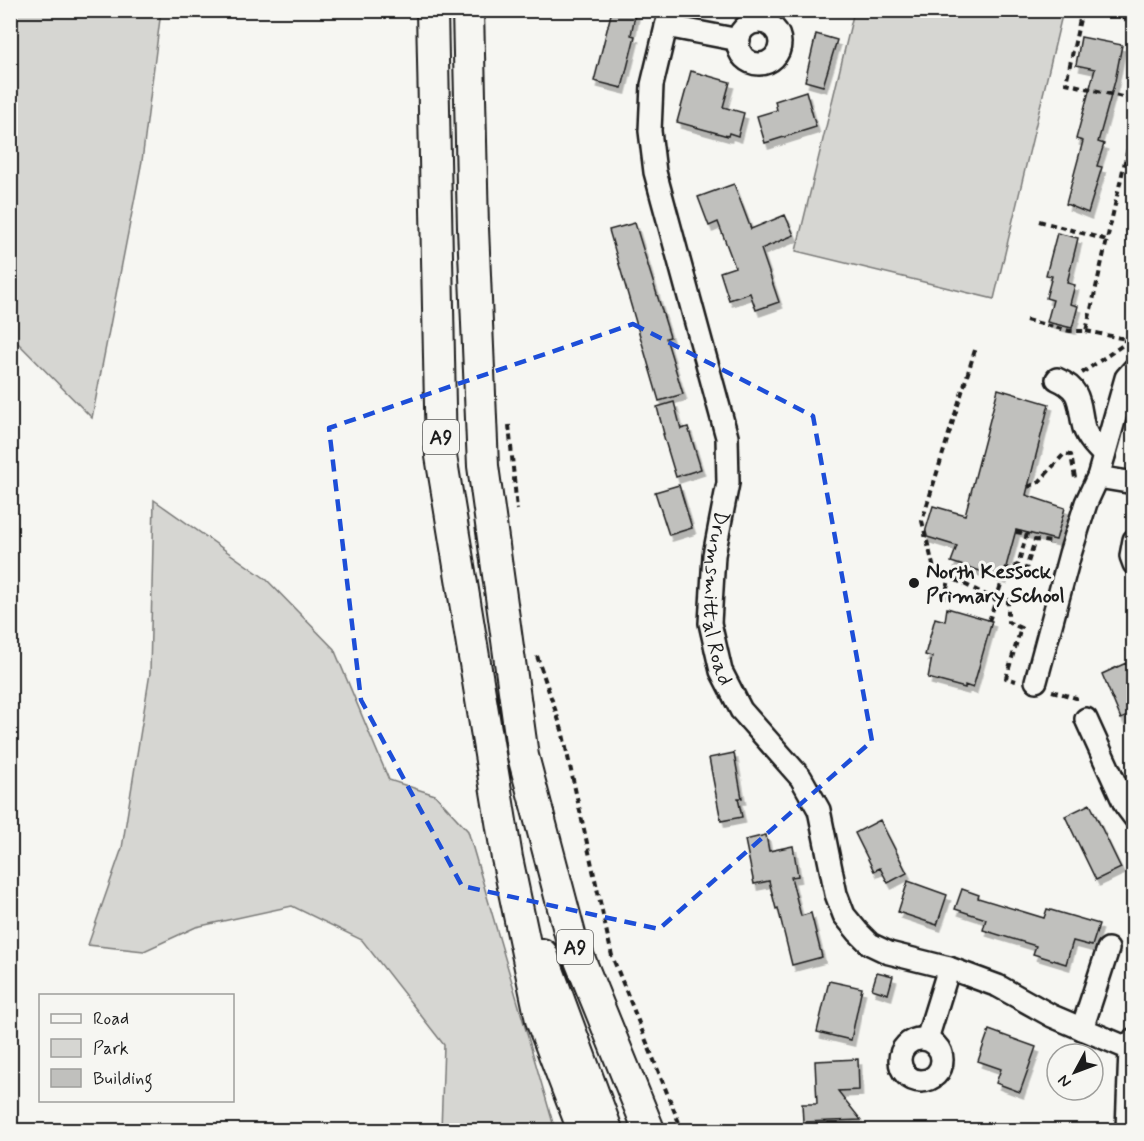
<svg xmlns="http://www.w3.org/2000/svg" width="1144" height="1141" viewBox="0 0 1144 1141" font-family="Mynerve,sans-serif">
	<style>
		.green { fill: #d6d6d2; stroke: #797977; stroke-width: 1.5 }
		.building { fill: #c0c0bd; stroke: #1c1c1c; stroke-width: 1.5; filter: url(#shadow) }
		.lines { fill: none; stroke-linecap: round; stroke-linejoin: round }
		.minor-casing { stroke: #1c1c1c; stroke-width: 26 }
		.highway-casing { stroke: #1c1c1c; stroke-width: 34 }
		.path { stroke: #1c1c1c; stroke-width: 4; stroke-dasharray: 6 4.5; stroke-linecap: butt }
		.minor { stroke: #f6f6f2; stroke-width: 21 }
		.highway { stroke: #f6f6f2; stroke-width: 30 }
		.marked { fill: none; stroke: #1d4ed8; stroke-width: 4.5; stroke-dasharray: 12 8; stroke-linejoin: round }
		.poi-dot { fill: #1c1c1c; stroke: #f6f6f2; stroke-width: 2 }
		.labels { text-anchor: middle; stroke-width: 6; stroke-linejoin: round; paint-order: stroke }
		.shield { fill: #f6f6f2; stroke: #5d5d5c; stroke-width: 1.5 }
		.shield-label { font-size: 20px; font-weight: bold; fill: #1c1c1c }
		.poi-label { font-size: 21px; font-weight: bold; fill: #1c1c1c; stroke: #f6f6f2; text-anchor: start }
		.street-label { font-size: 21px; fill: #1c1c1c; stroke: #f6f6f2 }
	</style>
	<defs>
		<filter id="shadow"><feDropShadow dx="3.5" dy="6" stdDeviation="0" flood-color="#0004"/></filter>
	</defs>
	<rect width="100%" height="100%" fill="#f6f6f2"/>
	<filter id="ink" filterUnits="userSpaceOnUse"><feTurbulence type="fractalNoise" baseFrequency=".0167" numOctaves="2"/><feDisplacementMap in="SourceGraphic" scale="12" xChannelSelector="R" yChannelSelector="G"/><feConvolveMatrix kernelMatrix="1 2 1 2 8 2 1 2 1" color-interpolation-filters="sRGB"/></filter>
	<g filter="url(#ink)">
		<!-- green -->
		<path class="green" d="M10,11H161L142,161L92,418L11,336Z
			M854,11H1063L994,299L796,251Z
			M154,500L266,579L334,649L389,780L435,795L468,831L555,1130H441L444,1045L362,940L292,906L196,927L144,951L88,945L122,848L150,673Z"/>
		<!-- building -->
		<path class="building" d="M612,10H636L631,35L635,36L622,88L594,81Z
			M816,34L837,40L823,86L805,81Z
			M1081,37L1122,45L1115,81L1098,142L1104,144L1097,166L1102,167L1088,213L1066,204L1083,141L1076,139L1095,69L1076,65Z
			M691,71L730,82L723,107L744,113L738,136L729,133L728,136L677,122Z
			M806,91L816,127L765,143L757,116L777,110L775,101Z
			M734,184L751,229L785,215L794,235L761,249L779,302L756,310L750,293L729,300L720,272L735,267L718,222L709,226L698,197Z
			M635,223L670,337L666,338L683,394L659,401L609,230Z
			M1057,233L1078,238L1067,283L1075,285L1070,304L1078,306L1072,328L1047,322L1053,300L1046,298L1052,276L1046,275Z
			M998,389L1049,404L1026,495L1065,508L1056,540L1016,530L1003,578L951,562L957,546L924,536L933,506L965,515Z
			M674,402L681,429L688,427L701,469L676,477L663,434H664L657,407Z
			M679,485L692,528L669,535L655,492Z
			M947,608L992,621L973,688L965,685V688L928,678L932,657L925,655L935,618L945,621Z
			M1126,663L1134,680V713L1121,719L1102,674Z
			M734,753L742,798H738L742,817L721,821L709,758Z
			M1090,804L1121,868L1096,880L1065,816Z
			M880,820L907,873L888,883L880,868L874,871L855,833Z
			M766,835L769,851L793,846L798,876L791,877L801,916L811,913L822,957L792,965L778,908L776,909L769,881L754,884L745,840Z
			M908,881L947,895L937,925L898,912Z
			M962,889L979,895L978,898L1044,918L1047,909L1099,924L1092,946L1073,941L1066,964L1033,954L1036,946L983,930L986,919L955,909Z
			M877,972L893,976L888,994L872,989Z
			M829,981L862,988L851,1040L817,1032Z
			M989,1030L1036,1047L1020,1092L996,1083L1001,1069L978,1061Z
			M858,1059L859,1090L838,1091L861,1120L803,1122L802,1104H817L815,1061Z"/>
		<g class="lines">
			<defs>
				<g id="minor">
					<path id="s1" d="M670,10L652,85L650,131L655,172L727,437L728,483L714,555L710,623L721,671L741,710L801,778L819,810L836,894L844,915L858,932L870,944L889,953L949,968L998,986L1052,1016L1130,1049"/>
					<circle cx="759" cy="43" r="21"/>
					<path d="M666,26L739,40"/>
					<path d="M1057,379C1083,390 1078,405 1084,428C1088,439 1096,447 1104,455"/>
					<path d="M1098,477L1134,483"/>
					<path d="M1134,540L1131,556L1134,564"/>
					<path d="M1036,681L1070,554L1086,503L1098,477L1126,378L1134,369"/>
					<path d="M1086,719L1125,805L1134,817"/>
					<path d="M1082,1029L1108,949"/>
					<circle cx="921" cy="1060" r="21"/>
					<path d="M927,1039L949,968"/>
					<path d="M1127,1130L1130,1049L1134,1039"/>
				</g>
				<path id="highway" d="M432,10L441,456L507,858L541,1020L583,1130
					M468,10L473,228L483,466L523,756L571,938L649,1130
					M542,954L607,1130"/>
			</defs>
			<!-- minor casing -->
			<use href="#minor" class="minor-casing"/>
			<!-- highway casing -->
			<use href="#highway" class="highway-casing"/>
			<!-- path -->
			<path class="path" d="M1082,10L1066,83L1134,100
				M1113,10L1130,23L1134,32
				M1039,221L1107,240
				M1026,320L1070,331H1086L1134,122
				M1086,331L1126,339L1134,331
				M975,350L922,521L934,569L996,600
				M1082,373L1123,345L1126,339
				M509,425L517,510
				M1028,487L1039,482L1064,454L1071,455L1075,478
				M1016,532L1027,534L1017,568L1026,569L1035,540L1051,542V545
				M998,595L1008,600V622L1021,628L1006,678L1016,681
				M944,599L950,577
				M989,621L1006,569L1018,565
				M537,656L562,730L612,956L682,1130
				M1052,691L1076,698V702"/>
			<!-- minor -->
			<use href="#minor" class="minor"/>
			<!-- highway -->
			<use href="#highway" class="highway"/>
		</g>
	</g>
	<!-- marked area -->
	<path class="marked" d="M633,324L813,416L872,741L659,929L462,886L361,700L329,428Z"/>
	<!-- markers -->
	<circle class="poi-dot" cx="914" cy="583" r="6"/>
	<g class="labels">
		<!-- shield labels -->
		<g class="shield">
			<rect x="423" y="420" width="36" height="34" rx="4.5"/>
			<rect x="557" y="930" width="36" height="34" rx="4.5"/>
		</g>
		<g class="shield-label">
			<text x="441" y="444">A9</text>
			<text x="575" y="954">A9</text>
		</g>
		<!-- poi labels -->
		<g class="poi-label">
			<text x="926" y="578">North Kessock<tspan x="926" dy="24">Primary School</tspan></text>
		</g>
		<!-- street labels -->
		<g class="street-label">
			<text dy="7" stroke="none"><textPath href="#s1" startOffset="602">Drumsmittal Road</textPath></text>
		</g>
	</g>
	<!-- margin -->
	<rect width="1144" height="1141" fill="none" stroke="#f6f6f2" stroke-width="36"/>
	<rect x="18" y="18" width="1108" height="1105" fill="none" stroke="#1c1c1c" stroke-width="2" filter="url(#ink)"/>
	<!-- legend -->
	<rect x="39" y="994" width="195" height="108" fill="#f6f6f2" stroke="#9f9f9c" stroke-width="1.5"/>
	<rect x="51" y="1014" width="30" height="9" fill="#f6f6f2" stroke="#9f9f9c" stroke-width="1.5"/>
	<text x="93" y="1024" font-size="18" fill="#1c1c1c">Road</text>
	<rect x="51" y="1039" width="30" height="18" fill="#d6d6d2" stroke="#9f9f9c" stroke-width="1.5"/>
	<text x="93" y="1054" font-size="18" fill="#1c1c1c">Park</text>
	<rect x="51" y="1069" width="30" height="18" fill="#c0c0bd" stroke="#9f9f9c" stroke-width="1.5"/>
	<text x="93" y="1084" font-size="18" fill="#1c1c1c">Building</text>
	<!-- north arrow -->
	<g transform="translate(1075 1072) rotate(229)"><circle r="28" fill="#f6f6f2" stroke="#9f9f9c" stroke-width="1.5"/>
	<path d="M0-4.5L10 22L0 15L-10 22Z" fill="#1c1c1c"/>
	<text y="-9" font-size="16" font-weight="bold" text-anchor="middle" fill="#1c1c1c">N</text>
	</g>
</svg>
